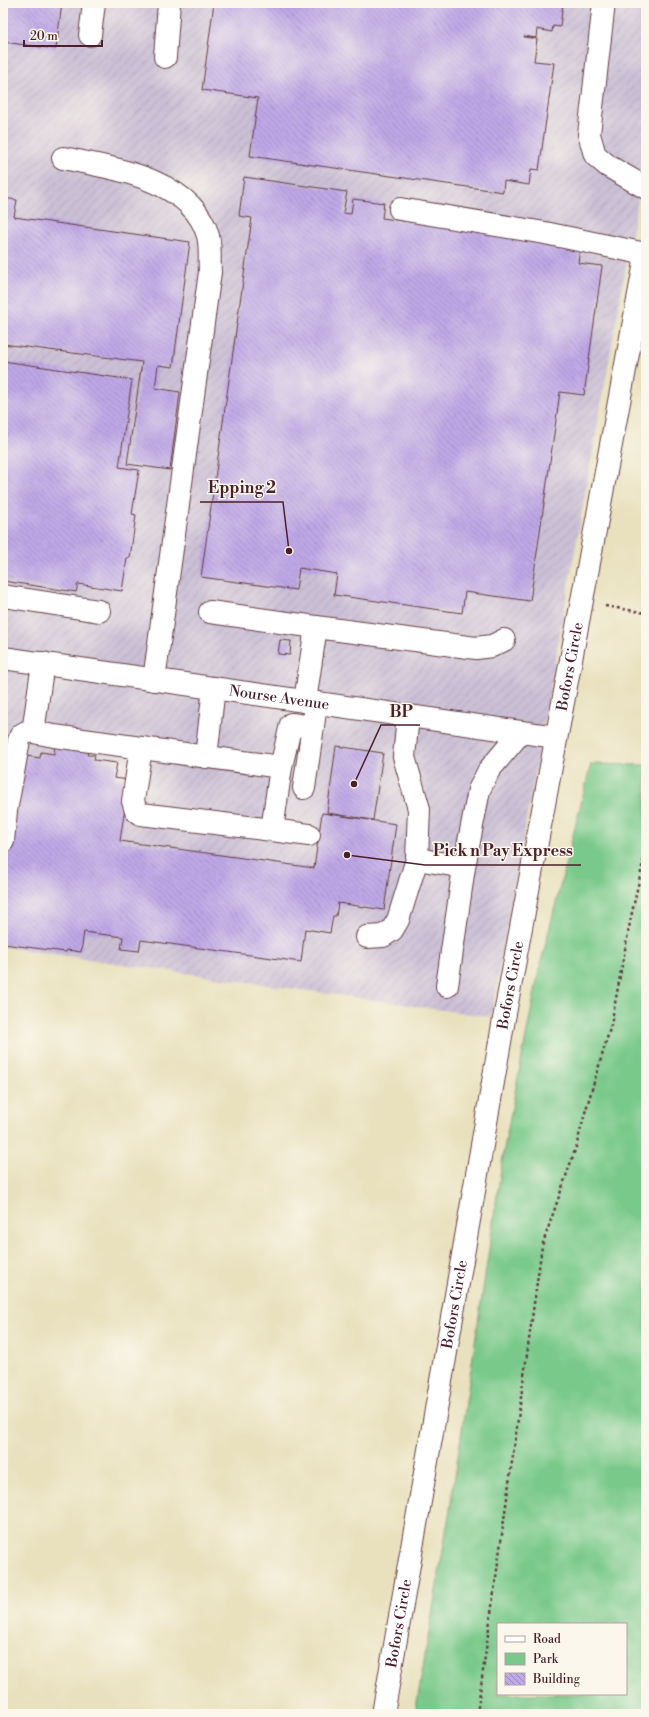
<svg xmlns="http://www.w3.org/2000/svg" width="649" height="1717" viewBox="0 0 649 1717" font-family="'Libre Bodoni',serif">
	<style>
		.industrial { fill: url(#industrial-furrows) }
		.green { fill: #79c98a; stroke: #62745a; fill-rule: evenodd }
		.building { fill: url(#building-back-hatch) }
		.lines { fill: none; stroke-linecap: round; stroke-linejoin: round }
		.minor-casing { stroke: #623c41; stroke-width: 24 }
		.path { stroke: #623c41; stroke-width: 2.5; stroke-dasharray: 3 3; stroke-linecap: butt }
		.minor { stroke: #fff; stroke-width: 22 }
		.labels { text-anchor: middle; stroke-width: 3; stroke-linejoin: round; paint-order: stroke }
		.street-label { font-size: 15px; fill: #4a1f2b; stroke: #fbf7ec }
		.leader { fill: none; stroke: #4a1f2b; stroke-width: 1.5 }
		.callout-dot { fill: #4a1f2b; stroke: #fbf7ec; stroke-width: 1.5 }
		.callout-label { font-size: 16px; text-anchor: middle; font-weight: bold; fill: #4a1f2b; stroke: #fbf7ec; stroke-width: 3; stroke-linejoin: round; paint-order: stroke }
	</style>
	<defs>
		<pattern id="industrial-furrows" width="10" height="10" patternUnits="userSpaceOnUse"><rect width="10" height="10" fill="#cbbfd5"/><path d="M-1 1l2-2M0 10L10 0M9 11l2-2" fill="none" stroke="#b0a4b7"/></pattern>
		<pattern id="building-back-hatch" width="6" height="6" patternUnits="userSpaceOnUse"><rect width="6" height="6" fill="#bfa8e7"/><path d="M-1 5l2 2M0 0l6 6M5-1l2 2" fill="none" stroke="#9d88bb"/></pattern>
	</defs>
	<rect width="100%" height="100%" fill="#fbf7ec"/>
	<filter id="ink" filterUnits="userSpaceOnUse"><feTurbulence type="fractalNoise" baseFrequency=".025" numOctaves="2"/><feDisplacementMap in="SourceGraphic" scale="8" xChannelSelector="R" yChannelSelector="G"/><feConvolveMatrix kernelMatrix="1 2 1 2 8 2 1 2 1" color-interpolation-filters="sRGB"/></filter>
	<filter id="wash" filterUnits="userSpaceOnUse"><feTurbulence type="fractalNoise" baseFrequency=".012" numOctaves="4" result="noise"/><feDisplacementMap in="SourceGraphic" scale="16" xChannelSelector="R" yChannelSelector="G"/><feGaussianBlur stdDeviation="0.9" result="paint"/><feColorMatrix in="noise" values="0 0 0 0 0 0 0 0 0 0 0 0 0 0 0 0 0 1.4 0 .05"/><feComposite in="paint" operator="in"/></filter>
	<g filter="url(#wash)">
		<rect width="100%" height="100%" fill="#e9e1be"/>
		<!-- industrial -->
		<path class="industrial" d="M3,3H646V155L491,1017L3,947Z"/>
		<!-- green -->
		<path class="green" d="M591,764L646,765V1714H415L450,1509L505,1143L540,966ZM498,1624H626V1694H498Z"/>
		<g id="blocks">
			<!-- building -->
			<path class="building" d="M3,3H62L56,49L3,42Z
				M214,3H563L560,27L553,26L552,32L537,29L536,38L524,36V37L537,39L534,61L554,63L539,170L531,169L529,185L504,181L503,192L250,156L258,98L202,90Z
				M244,177L347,192L343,213L351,214L353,199L384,203L382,218L580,246L578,263L602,266L584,395L560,392L530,601L465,592L462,613L334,595L337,574L299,568L296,590L201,577L252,218L239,216Z
				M3,198L17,200L14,217L190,242L173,367L158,365L155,388L180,392L170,470L127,464L142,362L3,344Z
				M3,361L132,380L119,467L139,470L132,514L136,515L130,558H127L122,591L78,584L76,592L3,581Z
				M280,640L291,641L290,655L278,654Z
				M55,745L79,748V751L88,752L87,755H95L94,760L117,763L114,778L129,780L120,841L314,868L322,813L396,824L384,910L338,903L336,916H333L330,933L305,929L301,962L141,940L139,951L121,949L123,937L84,932L81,952L67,950L66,952L3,944V879L19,765V755L40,758L41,752L54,754Z
				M336,746L383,753L373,820L327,813Z"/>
		</g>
	</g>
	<g filter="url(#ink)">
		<use href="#blocks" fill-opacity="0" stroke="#623c41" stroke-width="1"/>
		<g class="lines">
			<defs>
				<g id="minor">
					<path d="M604,3L589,134L595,155L608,166L646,188"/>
					<path d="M90,35L94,3"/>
					<path d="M165,57L169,3"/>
					<path d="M63,158C111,168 193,179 208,236C211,247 209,261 210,272L154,680"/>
					<path d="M400,209L545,233L646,254"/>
					<path d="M3,596L99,611"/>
					<path d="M210,612L316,627L305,701"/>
					<path d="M316,627L476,648L492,646L504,640"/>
					<path id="s1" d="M3,658L556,737"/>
					<path d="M43,663L33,732L54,736L281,767"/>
					<path d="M141,748L133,801L136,811L141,814L272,830L281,767L291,724L313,727"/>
					<path d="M206,757L214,688"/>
					<path d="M304,788L315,712"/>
					<path d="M272,830L309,835"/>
					<path d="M3,841L6,811L19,740L21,735L26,732H33"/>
					<path d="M417,859L464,867L447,986"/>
					<path d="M464,867L479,790L489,770L521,732"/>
					<path d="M367,937L383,936L392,930L398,920L417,859L419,809L404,757L408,716"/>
					<path id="s2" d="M383,1714L504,1019L646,257"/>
				</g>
			</defs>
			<!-- minor casing -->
			<use href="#minor" class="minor-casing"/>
			<!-- path -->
			<path class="path" d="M605,606L646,613
				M477,1714L542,1246L576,1147L585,1113L611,1025L631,917L646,849"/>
			<!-- minor -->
			<use href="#minor" class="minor"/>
		</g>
	</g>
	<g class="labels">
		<!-- street labels -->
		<g class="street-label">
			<text dy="5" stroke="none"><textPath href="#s2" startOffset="1064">Bofors Circle</textPath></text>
			<text dy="5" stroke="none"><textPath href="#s1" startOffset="279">Nourse Avenue</textPath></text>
			<text dy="5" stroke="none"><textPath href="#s2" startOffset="740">Bofors Circle</textPath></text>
			<text dy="5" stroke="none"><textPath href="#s2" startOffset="416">Bofors Circle</textPath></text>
			<text dy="5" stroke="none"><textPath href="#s2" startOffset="92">Bofors Circle</textPath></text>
		</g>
	</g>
	<!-- callouts -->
	<path class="leader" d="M289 551L283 502H200M354 784L381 725H420M347 855L425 865H581"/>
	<g class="callout-dot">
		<circle cx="289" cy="551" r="4"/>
		<circle cx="354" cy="784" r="4"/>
		<circle cx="347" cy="855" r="4"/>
	</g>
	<g class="callout-label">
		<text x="242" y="493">Epping 2</text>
		<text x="401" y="717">BP</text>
		<text x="503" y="856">Pick n Pay Express</text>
	</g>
	<!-- margin -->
	<rect width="649" height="1717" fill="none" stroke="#fbf7ec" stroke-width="16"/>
	<!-- legend -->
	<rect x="497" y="1623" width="130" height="72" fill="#fbf7ec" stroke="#b4a19f"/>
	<rect x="505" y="1636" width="20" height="6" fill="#ffffff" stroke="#b4a19f"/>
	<text x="533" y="1643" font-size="12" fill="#4a1f2b">Road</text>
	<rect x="505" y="1653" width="20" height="12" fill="#79c98a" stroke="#b4a19f"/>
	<text x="533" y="1663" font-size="12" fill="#4a1f2b">Park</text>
	<rect x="505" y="1673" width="20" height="12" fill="url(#building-back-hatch)" stroke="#b4a19f"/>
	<text x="533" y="1683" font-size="12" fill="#4a1f2b">Building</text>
	<!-- scale -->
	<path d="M24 40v6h78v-6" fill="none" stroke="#4a1f2b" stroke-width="2"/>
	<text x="30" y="40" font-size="12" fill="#4a1f2b" stroke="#fbf7ec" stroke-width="3" paint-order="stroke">20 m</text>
</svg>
